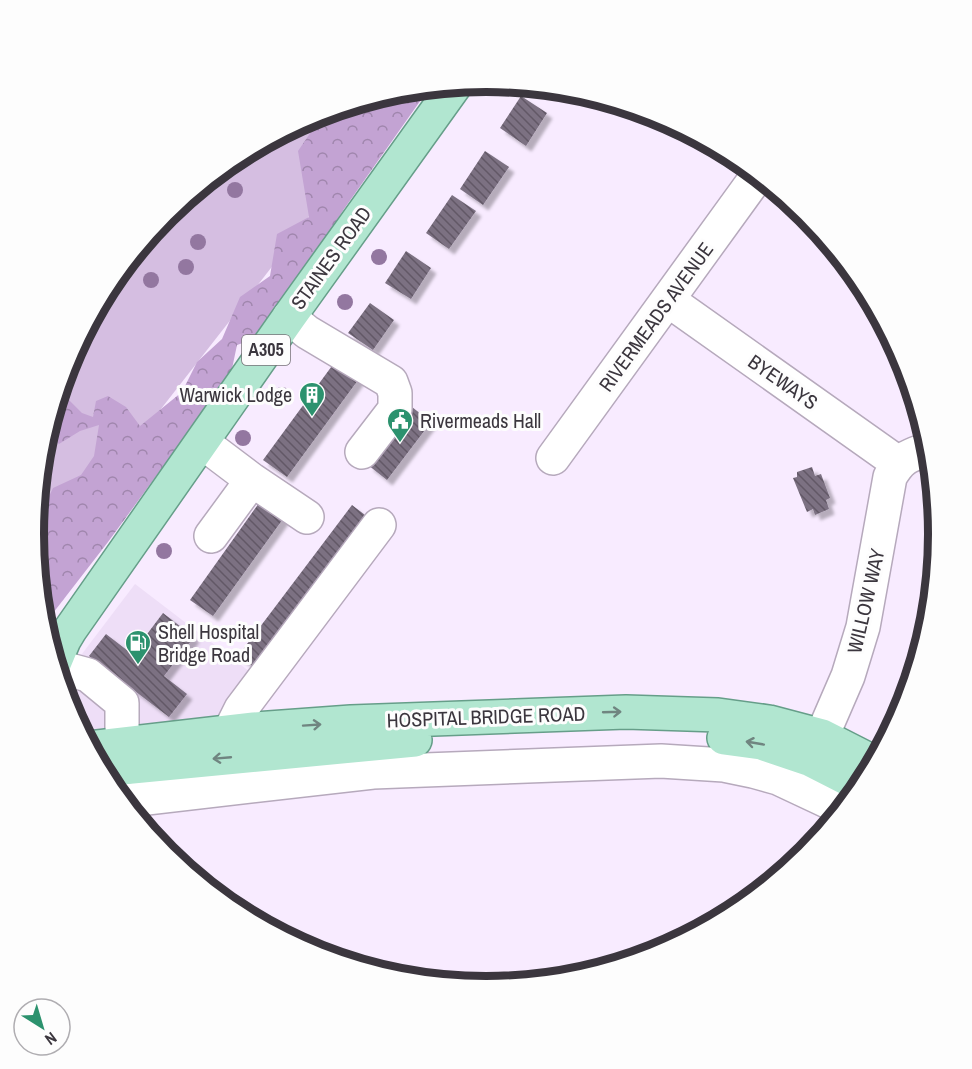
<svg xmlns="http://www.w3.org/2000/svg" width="972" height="1069" viewBox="0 0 972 1069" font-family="'Archivo Narrow',sans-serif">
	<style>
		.built { fill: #eedef7 }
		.grass { fill: #d5bee1 }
		.forest { fill: url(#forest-crowns) }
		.building { fill: url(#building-back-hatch); filter: url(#shadow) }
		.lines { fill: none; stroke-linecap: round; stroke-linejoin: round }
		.minor-casing { stroke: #b6a9bc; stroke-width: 36 }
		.major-casing { stroke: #669e89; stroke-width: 36 }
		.minor { stroke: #fff; stroke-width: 33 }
		.major { stroke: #b1e6d0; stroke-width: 33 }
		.tree { fill: #9377a0 }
		.oneway { stroke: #708580 }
		.labels { text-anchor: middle; stroke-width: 6; stroke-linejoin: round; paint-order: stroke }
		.shield { fill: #fdfdfd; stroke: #757277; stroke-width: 1.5 }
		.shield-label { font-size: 18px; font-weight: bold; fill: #3b363e }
		.street-label { font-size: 20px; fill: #3b363e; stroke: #fdfdfd }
		.poi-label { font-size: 20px; fill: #3b363e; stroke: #fdfdfd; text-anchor: start }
		.rim { fill: none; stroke: #3b363e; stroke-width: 8 }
	</style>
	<defs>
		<pattern id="forest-crowns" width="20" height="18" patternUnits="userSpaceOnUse" patternTransform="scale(1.5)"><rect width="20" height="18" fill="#c3a3d3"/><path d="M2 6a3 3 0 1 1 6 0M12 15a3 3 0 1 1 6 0" fill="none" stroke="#a086ad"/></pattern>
		<pattern id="building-back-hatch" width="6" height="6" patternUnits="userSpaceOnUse" patternTransform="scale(1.5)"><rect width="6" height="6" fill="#7c7182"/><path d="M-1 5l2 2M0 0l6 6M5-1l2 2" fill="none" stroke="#625966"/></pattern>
		<filter id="shadow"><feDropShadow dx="5.5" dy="5.5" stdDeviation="1.5" flood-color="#0004"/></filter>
	</defs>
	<rect width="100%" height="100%" fill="#f8ebff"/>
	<!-- built -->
	<path class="built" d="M135,584L254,675L226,716L81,734L67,708L60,683Z"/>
	<!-- grass -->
	<path class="grass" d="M399,90L285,250L36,569L33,534L42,446L68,361L110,283L166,214L235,158L313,116Z"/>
	<!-- forest -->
	<path class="forest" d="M430,87L344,209L263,336L237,345L229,383L192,439L162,468L108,542L43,626L34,540L36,539L42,511L53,488L81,475L94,456L99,425L80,431L59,444L46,432L55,402L69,400L82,413L93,417L96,401L108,396L126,407L140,426L182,392L197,362L222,339L240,297L270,276L277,234L309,217L298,151L315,126L355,103L398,90Z"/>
	<!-- building -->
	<path class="building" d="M521,96L547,113L526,146L500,128Z
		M485,151L509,167L483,205L460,189Z
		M452,195L476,211L449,249L426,233Z
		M406,251L431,268L411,299L385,283Z
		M370,303L394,320L373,350L348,333Z
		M337,359L361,376L287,477L263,460Z
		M412,407L431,422L387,480L368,465Z
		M812,467L815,476L821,474L830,498L826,500L829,509L815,515L813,509L807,512L793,478L797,477V472Z
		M264,496L288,512L213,616L190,600Z
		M352,505L365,515L252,666L238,656Z
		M163,613L194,637L164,676L187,694L169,717L89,656L106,634L132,654Z"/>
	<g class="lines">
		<defs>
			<path id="minor" d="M668,300L898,463
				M289,317L307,332L391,382L395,393V409L362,452
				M203,443L252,480L307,517
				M553,458L758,175
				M211,536L252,480
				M55,666L88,675L122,703V727L126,744
				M230,731L241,709L379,525
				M822,736L848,676L863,627L890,477C902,456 909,456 931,448
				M121,801L373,772L661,761L724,765L753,771L778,778L844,809"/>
			<path id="major" d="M54,664L64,640L70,630L289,317L456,84
				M724,738L761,743L811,760L862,786
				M89,748L254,729L351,722L626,712L718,715L769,722L822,736L875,763
				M101,770L415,740"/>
		</defs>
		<!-- minor casing -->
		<use href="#minor" class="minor-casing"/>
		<!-- major casing -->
		<use href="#major" class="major-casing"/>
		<!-- minor -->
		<use href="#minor" class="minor"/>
		<!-- major -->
		<use href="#major" class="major"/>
	</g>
	<!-- trees -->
	<g class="tree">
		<circle cx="235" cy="190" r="8"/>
		<circle cx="198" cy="242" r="8"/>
		<circle cx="379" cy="257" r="8"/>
		<circle cx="186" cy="267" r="8"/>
		<circle cx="151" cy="280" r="8"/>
		<circle cx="345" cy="302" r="8"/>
		<circle cx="282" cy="395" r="8"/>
		<circle cx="243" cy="438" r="8"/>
		<circle cx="164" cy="551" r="8"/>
	</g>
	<!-- one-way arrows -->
	<defs><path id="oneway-shaft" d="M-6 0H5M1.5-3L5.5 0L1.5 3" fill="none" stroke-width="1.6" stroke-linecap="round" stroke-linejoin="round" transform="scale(1.5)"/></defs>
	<g class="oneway">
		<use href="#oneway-shaft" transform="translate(612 712) rotate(-2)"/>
		<use href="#oneway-shaft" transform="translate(312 725) rotate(-4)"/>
		<use href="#oneway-shaft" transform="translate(755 743) rotate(-170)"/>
		<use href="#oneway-shaft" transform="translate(222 758) rotate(175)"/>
	</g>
	<!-- icons -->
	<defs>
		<symbol id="building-pin" viewBox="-11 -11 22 30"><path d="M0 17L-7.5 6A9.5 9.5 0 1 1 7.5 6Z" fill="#2c926e" stroke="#fdfdfd"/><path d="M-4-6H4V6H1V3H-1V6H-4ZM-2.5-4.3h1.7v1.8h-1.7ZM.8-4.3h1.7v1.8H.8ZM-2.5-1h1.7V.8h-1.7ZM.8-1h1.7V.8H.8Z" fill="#fff"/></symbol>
		<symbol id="civic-pin" viewBox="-11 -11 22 30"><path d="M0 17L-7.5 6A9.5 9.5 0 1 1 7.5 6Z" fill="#2c926e" stroke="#fdfdfd"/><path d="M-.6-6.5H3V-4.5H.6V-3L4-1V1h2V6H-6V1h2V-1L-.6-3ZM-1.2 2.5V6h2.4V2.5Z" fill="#fff"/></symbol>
		<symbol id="fuel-pin" viewBox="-11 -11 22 30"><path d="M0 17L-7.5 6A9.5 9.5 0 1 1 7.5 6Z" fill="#2c926e" stroke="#fdfdfd"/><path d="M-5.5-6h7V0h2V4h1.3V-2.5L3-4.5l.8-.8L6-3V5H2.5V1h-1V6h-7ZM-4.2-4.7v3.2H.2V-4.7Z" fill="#fff"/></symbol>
	</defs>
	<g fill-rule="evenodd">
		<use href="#building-pin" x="297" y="380" width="30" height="40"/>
		<use href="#civic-pin" x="385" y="406" width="30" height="40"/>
		<use href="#fuel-pin" x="123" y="628" width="30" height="40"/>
	</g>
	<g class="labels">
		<!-- shield labels -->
		<rect class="shield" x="242" y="335" width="48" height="30" rx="4.5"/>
		<g class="shield-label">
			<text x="266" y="356">A305</text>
		</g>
		<!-- street labels -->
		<g class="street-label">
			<text transform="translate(331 258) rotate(-54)" y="7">STAINES ROAD</text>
			<text transform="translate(656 317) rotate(-54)" y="7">RIVERMEADS AVENUE</text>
			<text transform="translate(783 382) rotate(35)" y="7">BYEWAYS</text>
			<text transform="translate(866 601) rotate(-77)" y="7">WILLOW WAY</text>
			<text transform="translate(486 717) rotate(-2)" y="7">HOSPITAL BRIDGE ROAD</text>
		</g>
		<!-- poi labels -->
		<g class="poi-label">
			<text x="292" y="402" text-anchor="end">Warwick Lodge</text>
			<text x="420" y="428">Rivermeads Hall</text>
			<text x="158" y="639">Shell Hospital<tspan x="158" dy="23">Bridge Road</tspan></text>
		</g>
	</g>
	<!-- crop -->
	<path d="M0 0H972V1069H0ZM44 534a442 442 0 1 1 884 0a442 442 0 1 1-884 0Z" fill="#fdfdfd" fill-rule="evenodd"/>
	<path class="rim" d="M44 534a442 442 0 1 1 884 0a442 442 0 1 1-884 0Z"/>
	<!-- north arrow -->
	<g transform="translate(42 1027) rotate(143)"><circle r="28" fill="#fdfdfd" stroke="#afadb1" stroke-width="1.5"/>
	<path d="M0-4.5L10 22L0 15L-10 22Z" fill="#2c926e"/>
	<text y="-9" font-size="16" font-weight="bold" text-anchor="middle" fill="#3b363e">N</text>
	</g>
</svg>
